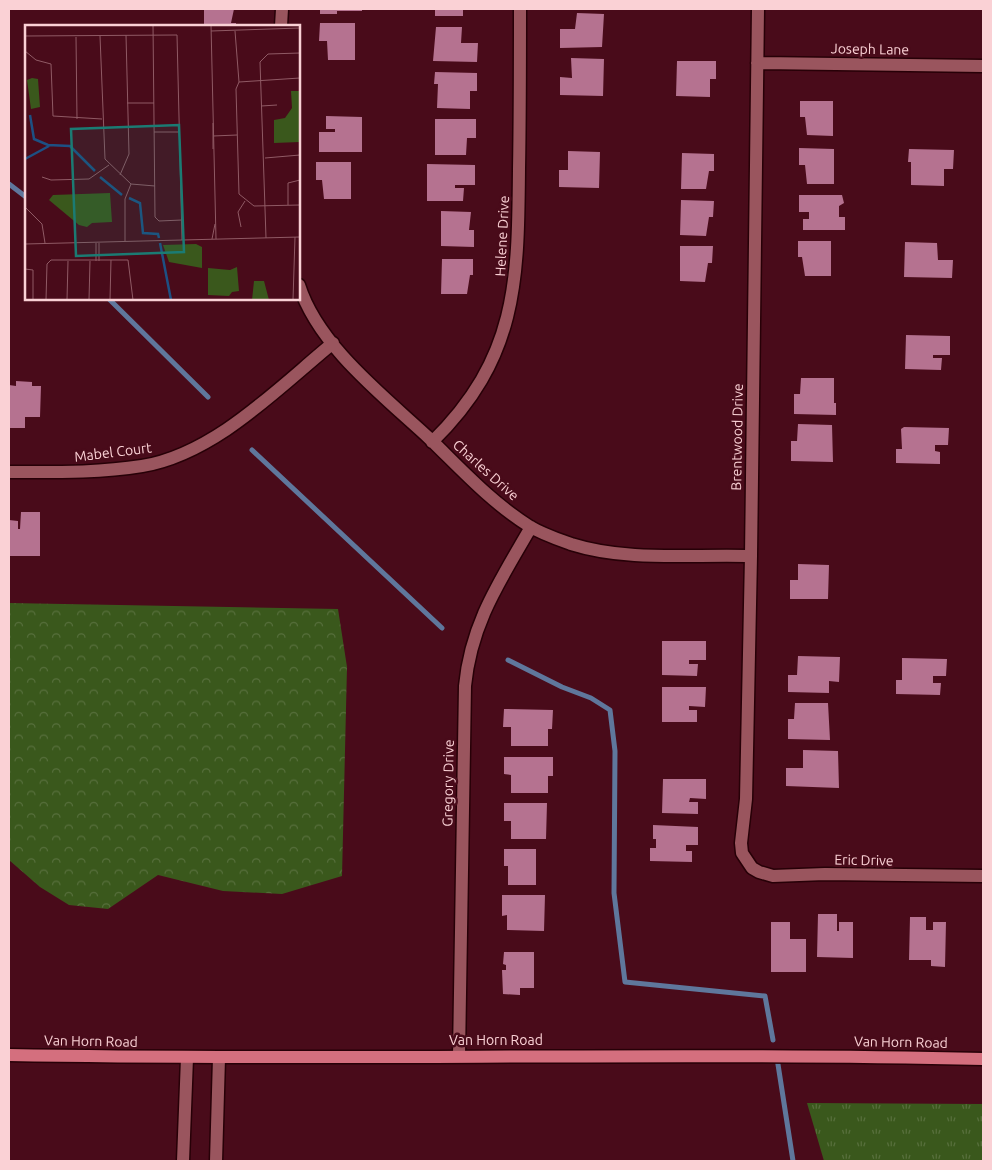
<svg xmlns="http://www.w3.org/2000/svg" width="992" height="1170" viewBox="0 0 992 1170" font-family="Ubuntu,sans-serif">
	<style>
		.grass { fill: url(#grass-tufts) }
		.forest { fill: url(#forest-crowns) }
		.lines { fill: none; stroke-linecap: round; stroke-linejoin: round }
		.stream { stroke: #5f779c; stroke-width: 5 }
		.building { fill: #b57290 }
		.minor-casing { stroke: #270007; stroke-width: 15 }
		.major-casing { stroke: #270007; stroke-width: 15 }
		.minor { stroke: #9a555e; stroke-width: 12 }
		.major { stroke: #d46f7e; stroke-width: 12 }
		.labels { text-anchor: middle; stroke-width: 5; stroke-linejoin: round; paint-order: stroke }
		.street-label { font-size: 14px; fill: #fad1d5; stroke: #490b1a }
		.inset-river { fill: none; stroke: #1d5083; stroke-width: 2.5 }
		.inset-road { fill: none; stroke: #905a65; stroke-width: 1 }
		.view { fill: #1b7b73; fill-opacity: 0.15; stroke: #1b7b73; stroke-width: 2.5 }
		.inset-edge { fill: none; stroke: #fad1d5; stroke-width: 2.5 }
	</style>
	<defs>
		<pattern id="grass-tufts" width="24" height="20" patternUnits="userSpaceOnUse" patternTransform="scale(1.25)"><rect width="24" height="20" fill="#3a581c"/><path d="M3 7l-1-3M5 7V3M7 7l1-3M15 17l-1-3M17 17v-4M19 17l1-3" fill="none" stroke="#576f3c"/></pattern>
		<pattern id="forest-crowns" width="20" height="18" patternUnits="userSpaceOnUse" patternTransform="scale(1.25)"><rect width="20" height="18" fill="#3a581c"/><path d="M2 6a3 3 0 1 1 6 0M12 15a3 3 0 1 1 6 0" fill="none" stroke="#576f3c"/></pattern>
	</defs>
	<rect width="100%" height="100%" fill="#490b1a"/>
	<!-- grass -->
	<path class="grass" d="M807,1103L983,1104V1161H824Z"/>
	<!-- forest -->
	<path class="forest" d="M9,603L338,609L347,667L342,876L282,894L223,891L158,875L108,909L69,905L40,887L9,860Z"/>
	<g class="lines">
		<!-- stream -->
		<path class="stream" d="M9,184L26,197
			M109,299L208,397
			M252,450L442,628
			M508,660L562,687L591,698L610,710L615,751L614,893L625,982L765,996L773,1040
			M777,1058L793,1161"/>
	</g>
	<!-- building -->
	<path class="building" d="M204,9H234L231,23H236V26H204Z
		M320,9H362V11H337V14H320Z
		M435,9H463V16H435Z
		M577,13L604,14L602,47L560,48V29H575Z
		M320,23H355V60H328L327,41H319Z
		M436,27H462L461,43H478L477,62L433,61Z
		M571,58L604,59L603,96L560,95V77L572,78Z
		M677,61H716V79H710V97L676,96Z
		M435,72L477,73V91H470V109L437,108L438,84H434Z
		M800,101H833V136L807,135L805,117H800Z
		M326,116L362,117V152H319V132H335V129H326Z
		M435,119H476V138H467L466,155H435Z
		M799,148L834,149V184H807L805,165H799Z
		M909,149L954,150L953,169H944V186L911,185V162H908Z
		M568,151L600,152L599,188L559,187V170H568Z
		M682,153L714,154V171H709L706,189H681Z
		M316,162H351V199H324L322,180H316Z
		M427,164L475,165V185H455V188H464L463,201H427Z
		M799,195H842L844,203L839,206V217H845V230H803V219H809V212H799Z
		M681,200L714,201L713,217H709L706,236L680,235Z
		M441,211L471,212L469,230H474V247L441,246Z
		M798,241H831V276H805L802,257H798Z
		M905,242L937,243L938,260H953L952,278L904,277Z
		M680,246H713L712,263H708L705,282L680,281Z
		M442,259H473V275H470L467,294H441Z
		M906,335L950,336V355H933V358H942L941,370L905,369Z
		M801,378H834V403H836V415L794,414V394H800Z
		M16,381L32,382V386H41L40,417H25V428H9V385L16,386Z
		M798,424L832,425L833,462L791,461V441H797Z
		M904,427L949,428L948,445H935V451L940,452V464L896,463V449H902L901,429Z
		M21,512H40V556H9V520L18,521V529H20Z
		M798,564L829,565L828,599H790V580H798Z
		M662,641H706V660H689V664H698L697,676L662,675Z
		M798,656L840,657L839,682L829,681V693L788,692V675H797Z
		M902,658L947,659L946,676H933V683H941L940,695L896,694V680H902Z
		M662,687H706L705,707L689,706V710H697V722H662Z
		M795,703H828L830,740L788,739V719H794Z
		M504,709L553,710L552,729H548V746H511V727H503Z
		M803,750L838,751L839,788L786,786V768H803Z
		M504,757H553V776H548V793H511V775L504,774Z
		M663,779H706V799L690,798L689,802H698V814L662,813Z
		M504,803H547L546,839H511V821H504Z
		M653,825L698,827V845H686V851H692V862L650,861V848H656V839H653Z
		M504,849H536V885H508V866H504Z
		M502,895H545L544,931L507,930V915L502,916Z
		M818,914H837V931H839V922H853V958L817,957Z
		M910,917H926V930H933V922H946L945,967L931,966V960H909Z
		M771,922H790V939H806V972H771Z
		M504,952H534V988H520V995L503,994L502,970H506V965L503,964Z"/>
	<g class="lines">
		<defs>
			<path id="minor" d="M758,9L751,556L746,799L741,843L742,853L752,868L759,872L773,876L825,874L983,876
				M281,26L282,9
				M757,63L983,66
				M299,285C318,346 385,397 430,439C462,470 491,502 529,526C542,534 557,539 571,544C628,562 691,554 751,556
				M432,442C518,358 518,280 519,169C520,115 520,62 520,9
				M9,472C53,472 98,473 142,466C215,454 278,388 333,343
				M459,1055L465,686C471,623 500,581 531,527
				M183,1161L187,1058
				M216,1161L219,1058"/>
			<path id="major" d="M9,1055C334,1061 658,1052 983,1059"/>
		</defs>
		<!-- minor casing -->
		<use href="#minor" class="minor-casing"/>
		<!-- major casing -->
		<use href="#major" class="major-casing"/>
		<!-- minor -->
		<use href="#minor" class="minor"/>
		<!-- major -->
		<use href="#major" class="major"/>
	</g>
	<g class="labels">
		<!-- street labels -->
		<g class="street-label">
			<text transform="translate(870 49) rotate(1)" y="5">Joseph Lane</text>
			<text transform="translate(502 236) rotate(-87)" y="5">Helene Drive</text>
			<text transform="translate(737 437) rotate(-89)" y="5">Brentwood Drive</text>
			<text transform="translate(113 452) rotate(-7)" y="5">Mabel Court</text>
			<text transform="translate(486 470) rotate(42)" y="5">Charles Drive</text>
			<text transform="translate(448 783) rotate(-89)" y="5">Gregory Drive</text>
			<text transform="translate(864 860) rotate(1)" y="5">Eric Drive</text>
			<text x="496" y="1045">Van Horn Road</text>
			<text transform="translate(91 1041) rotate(1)" y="5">Van Horn Road</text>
			<text transform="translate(901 1042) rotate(1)" y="5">Van Horn Road</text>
		</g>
	</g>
	<!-- overview -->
	<g transform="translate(25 25)">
		<rect width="275" height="275" fill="#490b1a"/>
		<path d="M171,219L177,222V243L144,237L138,220ZM212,242L214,266L207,267L204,271L183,270V243L205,245Z" fill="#3a581c"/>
		<path d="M7,53L13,54L15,82L6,84L2,55ZM266,66H275V117L249,118V95L260,93L267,83ZM85,168L87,197L67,198L62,202L54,200L24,175L28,170ZM229,256H239L244,275H227Z" fill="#3a581c"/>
		<path class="inset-river" d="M5,90L9,114L23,120L45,121L70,146M0,134L24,121M75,152L97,170M104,173L115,178L118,208L133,209L134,213M135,218L146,275"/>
		<path class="inset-road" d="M128,0L130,192L134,196L157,195M186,0L191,214M186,6L275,3M210,6L214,57L211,64L214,169L229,181L275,180M0,11L152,10L157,215M75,11L80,134L106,159L130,161M51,12L52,94M0,26L11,35L26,39L28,91L77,94M214,57L275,53M102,78H129M236,81L252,80M188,98V124M129,107H155M188,111L212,110M240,133L275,130M95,150L104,129L101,10M17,152L26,155L64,154L84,140M263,180V158L275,155M0,182L17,199L20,218M216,202L213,187L220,176M241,213L235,37L243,29L275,28M187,214L190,199M100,216V174L106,159M74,218V236M0,219L275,212M71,236V218M0,244L8,245V275M21,275L22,239L26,235H103L108,275M42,275L43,236M64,275L65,236M85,275L86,235M268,275L270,212"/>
		<path class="view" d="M154,100L159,227L51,231L46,104Z"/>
		<rect width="275" height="275" class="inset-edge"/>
	</g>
	<!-- border -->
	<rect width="992" height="1170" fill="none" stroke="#fad1d5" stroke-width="20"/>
</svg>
